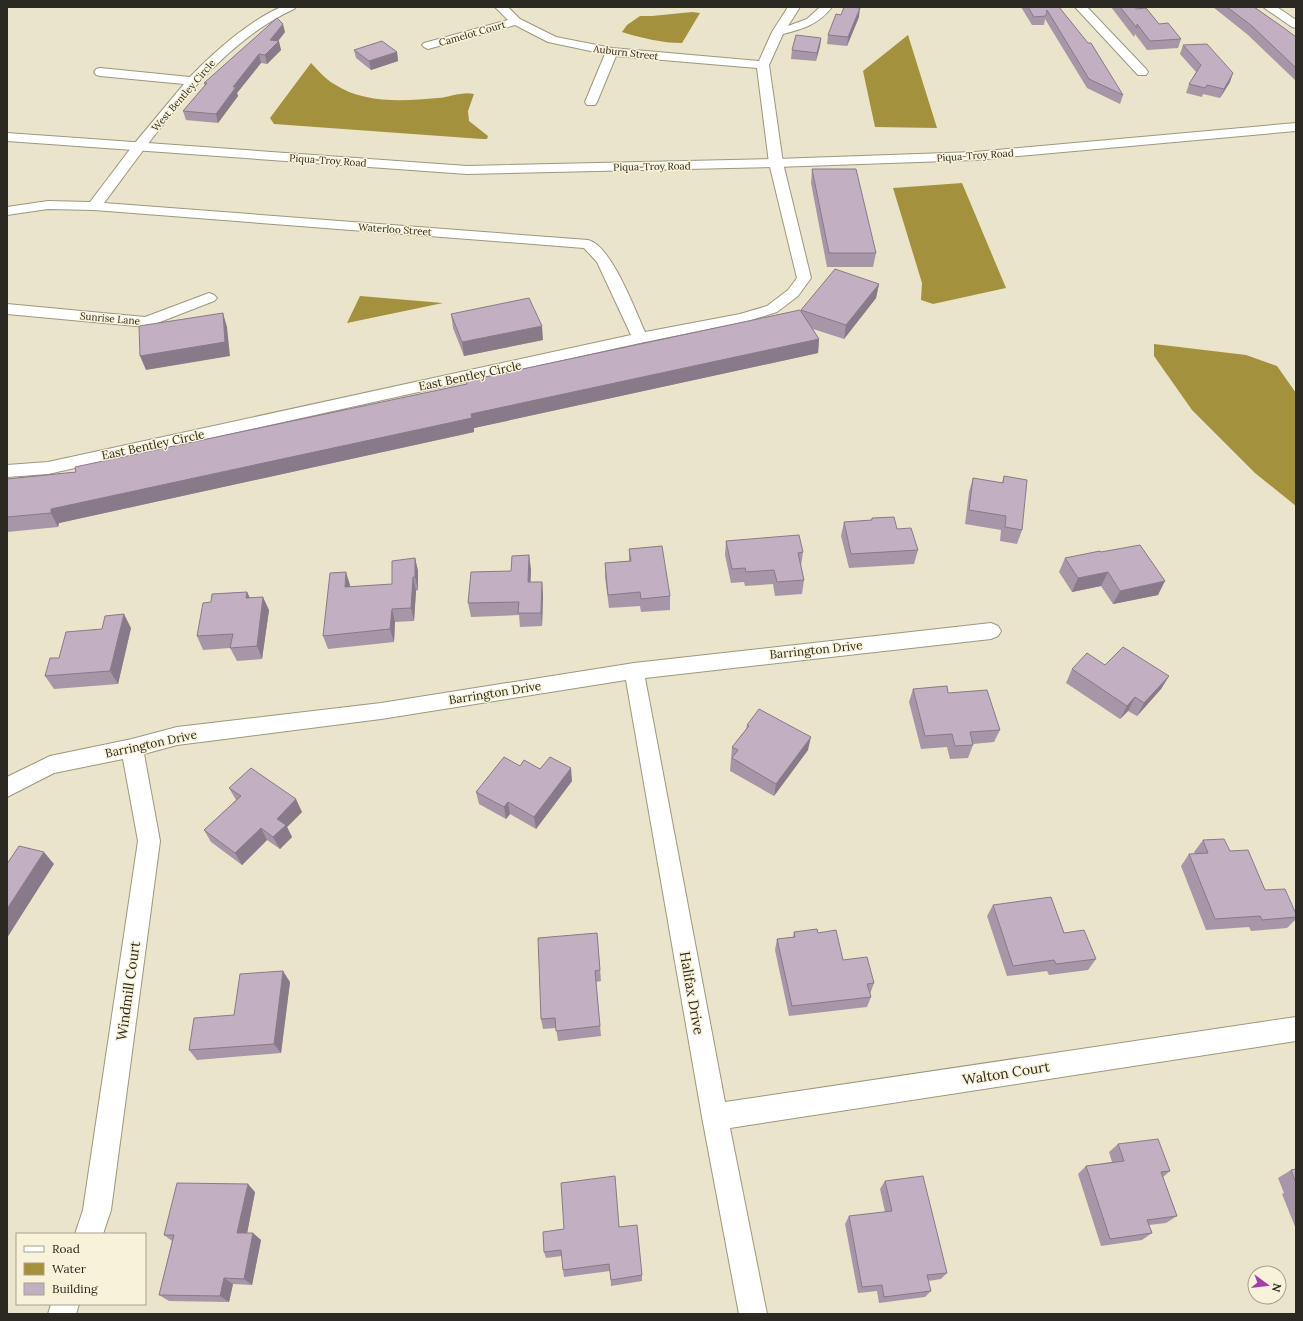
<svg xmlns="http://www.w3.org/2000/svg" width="1303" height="1321" viewBox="0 0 1303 1321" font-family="Lora,serif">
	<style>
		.water { fill: #a4913e }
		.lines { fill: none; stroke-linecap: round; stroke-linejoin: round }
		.minor-casing { stroke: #9d977f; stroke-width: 2 }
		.tertiary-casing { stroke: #9d977f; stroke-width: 2 }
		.minor { fill: #fff; fill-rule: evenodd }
		.tertiary { fill: #fff; fill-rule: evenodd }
		.wall { fill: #a796a7 }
		.shaded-wall { fill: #887a88 }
		.building { fill: #c2afc2; stroke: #887a88 }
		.labels { text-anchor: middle; stroke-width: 3; stroke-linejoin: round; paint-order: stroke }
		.far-street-label { font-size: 10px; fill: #2c2920; stroke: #f8f2d8 }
		.street-label { font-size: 12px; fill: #2c2920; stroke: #f8f2d8 }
		.near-street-label { font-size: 14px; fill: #2c2920; stroke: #f8f2d8 }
	</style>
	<rect width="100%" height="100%" fill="#eae4cb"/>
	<!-- water -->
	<path class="water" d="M692,12L700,13L682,43C662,43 641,38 622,32L627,25L640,16H652Z
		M908,35L937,128L875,127L863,71Z
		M311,63C318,70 325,79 334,84C364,104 404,101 438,98C450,97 463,91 474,94L468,111L469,121L488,136L487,139H482L274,124L270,118Z
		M962,183L1006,288L933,304L921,300L922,283L893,188Z
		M360,296L443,303L347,323Z
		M1154,344L1246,355L1277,366L1296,393V506L1255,473L1192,410L1154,356Z"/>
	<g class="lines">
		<defs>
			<path id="minor" d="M281,7H296L294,9C215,45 155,135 104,203L588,240C611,245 635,310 645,332L740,314L767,306L788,290L797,278L769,163L757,68L616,56L597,102L595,105H587L585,102L605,54L548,42L515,25L428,49L424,47L422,45L424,43L508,20L495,7H508L520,19L556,37L612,48L759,61L772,32L788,7H800L788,26L807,19L820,7H832C819,24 803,29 783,34L769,65L783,163L811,278L798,296L777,312L748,321L640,343L48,474L7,477V465L48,462L631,335L597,262L584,248L94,210L48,209L7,215V207L48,201L90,202L134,144L184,84L100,76L96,75L94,72L96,69L100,68L190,77C214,52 249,21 281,7Z
				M1075,7H1087L1146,69L1148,72L1146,75H1138Z
				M1263,7H1277L1296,20V28L1292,27Z
				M209,293L214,295L217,298L214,301L147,327L7,314V304L145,317Z
				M991,623L998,626L1001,631L998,636L991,639L645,678L725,1102L1296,1017V1041L730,1128L767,1314H739L702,1117L626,680L381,719L177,745L144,754L160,841L111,1210L103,1234H75L83,1210L138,841L123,759L54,773L7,797V777L50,756L132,739L177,727L381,703L634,663Z
				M51,1304H79L76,1314H48Z"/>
			<path id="tertiary" d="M1296,123V131L975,160L776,167L467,174L7,141V133L467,166L776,159L975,152Z"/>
		</defs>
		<!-- minor casing -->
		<use href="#minor" class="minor-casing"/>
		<!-- tertiary casing -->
		<use href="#tertiary" class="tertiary-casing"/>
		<!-- minor -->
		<use href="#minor" class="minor"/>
		<!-- tertiary -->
		<use href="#tertiary" class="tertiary"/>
	</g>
	<!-- wall -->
	<path class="wall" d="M1021,7H1059L1123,95L1120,104L1087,88L1045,19L1044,25H1032Z
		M1111,7H1136V9L1159,24L1181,39L1178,48L1147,50L1135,34L1134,37Z
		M1213,7H1254L1296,37V81L1248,35Z
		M859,17L847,46L827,44L828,35Z
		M285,32L278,41L281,50L267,64L261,63L237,93L238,96L218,123L186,120L183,111L205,86L204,83Z
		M821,38L820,46L816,61L791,59L792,50Z
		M1183,45L1230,82L1220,98L1203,94L1202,97L1186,93L1189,84L1196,72L1180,54Z
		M354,50L397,52L398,61L371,70L356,58Z
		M812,169L876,253L873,267H827L811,183Z
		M879,284L876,298L844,339L813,329L819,339L818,353L474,428V432L59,523L58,527L7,532V479L76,472L466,384V381L801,311V310Z
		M451,314L543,340L464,356L453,328Z
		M1004,476L1022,530L1017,544L1000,541L1001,530L965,524L969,492L973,478L1002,483Z
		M872,518L897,529L918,550L914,564L849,568L841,536L844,522L871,520Z
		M726,541L803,552L801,566L804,580L802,594L775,596L773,584L745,586L744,582L731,583L725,555Z
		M629,549L670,596V610L641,612L640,606L609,608L605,577V563L629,561Z
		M1101,552L1158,595L1113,604L1101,586L1072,592L1059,572L1065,558Z
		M415,558L418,571V590L416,591L414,621L395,622L394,642L328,649L323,636L350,585V587L392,584Z
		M531,569L530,582H542L543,596L542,626L520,627L519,615L471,617L468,603L511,571Z
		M247,592L250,598L269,610L262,659L237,661L230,648L203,650L197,636L211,602Z
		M131,628L118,684L54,689L45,676L59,658L102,629Z
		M1105,665L1169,676L1161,689L1137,716L1128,711L1120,719L1066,683L1072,669Z
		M913,689L948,693L1000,730L994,742L973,744V745L968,758L950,759L947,747L921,749L909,702Z
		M747,725L808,750L774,796L730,771L732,747L746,729Z
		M520,766L540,769L572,781L536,829L510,814L506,819L479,804L476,792Z
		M229,788L302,812L287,827L292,837L280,849L267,840L242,865L211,842L204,830L236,800Z
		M1203,840L1230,851L1265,890L1296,914V919L1287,928L1251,931L1249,927L1206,930L1181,866L1189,854H1195L1194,852Z
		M993,905L1064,933L1096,959L1088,970L1049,975L1047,971L1007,976L987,916Z
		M794,932L818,933L843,960L874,983L870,994L871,997L867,1007L789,1016L775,950L777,939L793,937Z
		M597,933L601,981L596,982L601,1036L558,1041L556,1028L543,1029L541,1019Z
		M290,982L281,1053L197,1060L189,1050L234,1015Z
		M1118,1144L1170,1171L1163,1177L1177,1216L1166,1223L1149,1225L1152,1233L1142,1240L1101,1246L1078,1174L1086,1166L1112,1162L1109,1152Z
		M1296,1169V1229L1282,1194L1284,1193L1278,1178L1291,1170Z
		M885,1181L947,1273L941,1279L928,1281L931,1291L925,1297L879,1303L877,1291L858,1293L845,1224L849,1216L885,1212L880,1189Z
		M255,1192L247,1233H253L261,1240L252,1285L233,1284L229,1302L169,1301L159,1295L172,1241L164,1235Z
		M619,1227L642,1275V1281L611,1286L610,1271L564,1277L563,1270L562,1256L546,1258L544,1252Z"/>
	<!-- shaded-wall -->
	<path class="shaded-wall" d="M860,8L859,17L847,46L848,37Z
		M283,24L285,32L275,45L279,41L281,50L267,64L265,55L270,40Z
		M821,38L820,46L816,61L817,53Z
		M397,52L398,61L371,70L369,61Z
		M259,54L261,63L237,93L238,96L218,123L216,114L233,87Z
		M1233,73L1230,82L1220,98L1224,89Z
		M879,284L876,298L844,339L846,325Z
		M223,313L227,327L230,356L146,370L140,356Z
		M542,326L543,340L464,356L462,342Z
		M819,339L818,353L474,428V432L59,523L58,527L51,513V509L471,414Z
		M529,555L531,569L530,596L528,582Z
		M415,558L418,571V590L415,577Z
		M346,572L350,585L349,601L345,587Z
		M1108,572L1101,586L1072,592L1078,578Z
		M413,577L416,591L414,621L411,608Z
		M1165,581L1158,595L1113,604L1120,591Z
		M542,582L543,596L542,626L541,613Z
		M247,592L253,605L246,598Z
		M263,597L269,610L262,659L257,646Z
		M392,609L395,622L394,642L390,629Z
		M124,614L131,628L118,684L110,671Z
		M1169,676L1161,689L1137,716L1144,703Z
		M1135,697L1128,711L1120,719L1127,706Z
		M811,737L808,750L774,796L776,784Z
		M571,768L572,781L536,829L534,817Z
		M296,799L302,812L287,827L292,837L280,849L273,837L277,819Z
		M508,802L510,814L506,819L504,807Z
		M261,828L267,840L242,865L235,853Z
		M44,852L54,864L7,938V909Z
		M283,971L290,982L281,1053L274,1044Z
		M248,1184L255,1192L246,1239L237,1233Z
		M253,1233L261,1240L252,1285L244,1279Z
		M224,1278L233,1284L229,1302L220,1296Z"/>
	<!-- building -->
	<path class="building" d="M844,7H852L860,8L848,37L828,35L836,14L841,15Z
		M1028,7H1059L1088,43H1091L1123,95L1089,79L1047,10L1046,16L1034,17Z
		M1120,7H1136V9L1146,8L1159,24L1168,23L1181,39L1150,41L1137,24V28Z
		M1227,7H1254L1284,28L1296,37V68L1252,26Z
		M277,18L283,24L270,40L279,41L265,55L259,54L233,87H236L216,114L183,111L207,83H204Z
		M796,35L821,38L817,53L792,50Z
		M382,41L397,52L369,61L354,50Z
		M1207,44L1233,73L1224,89L1207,85L1205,88L1189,84L1201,65L1183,45Z
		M812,169H856L876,253H829Z
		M835,269L879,284L846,325L801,310Z
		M529,298L542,326L462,342L451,314Z
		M800,310L819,339L471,414L472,418L51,509V513L7,517V479L76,472L75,467L467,384L466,381Z
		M223,313L225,342L140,356L139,326Z
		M1004,476L1027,480L1022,530L1005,527L1006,516L969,510L973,478L1003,483Z
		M894,517L897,529L911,528L918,550L851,554L844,522L872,520V518Z
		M799,535L803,552L798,553L804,580L777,582L774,570L746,572L745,568L732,569L726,541Z
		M1140,545L1165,581L1120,591L1108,572L1078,578L1065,558L1100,551L1101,552Z
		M662,546L670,596L641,599L640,592L608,595L605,563L631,561L629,549Z
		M529,555L528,582H542L541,613H518L519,602L468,603L471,572L511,571L512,556Z
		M415,558V577H413L411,608L392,609L390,629L323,636L330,573L346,572L345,587L392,584V561Z
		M247,592L246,598L263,597L257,646L230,648L233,634L197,636L203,603L211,602L212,594Z
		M124,614L110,671L45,676L50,658H59L66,632L102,629L105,616Z
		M1123,647L1169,676L1144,703L1135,697L1127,706L1072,669L1087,653L1105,665Z
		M947,686L948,693L987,690L1000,730L970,732L973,745L955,746L952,734L925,736L913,689Z
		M759,709L811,737L776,784L732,758L738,750L732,747L749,726L747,725Z
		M504,757L520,766L524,760L540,769L550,757L571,768L534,817L508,802L504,807L476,792Z
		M251,768L296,799L277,819L286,825L273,837L261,828L235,853L204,830L241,796L229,788Z
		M1224,839L1230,851L1248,850L1265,890L1285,889L1296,914V917L1262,920L1260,916L1215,919L1189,854L1208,853L1203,840Z
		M19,846L44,852L7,909V864Z
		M1051,897L1064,933L1084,930L1096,959L1056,964L1054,960L1013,966L993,905Z
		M817,929L818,933L836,930L843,960L867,957L874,983L867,984L871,997L792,1006L777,939L795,937L794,932Z
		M597,933L600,970L595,971L600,1026L556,1031L555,1018L541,1019L538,938Z
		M283,971L274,1044L189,1050L194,1018L234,1015L240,974Z
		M1158,1139L1170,1171L1161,1172L1177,1216L1147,1220L1152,1233L1110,1239L1086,1166L1124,1161L1118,1144Z
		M1296,1169V1183L1291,1170Z
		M615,1176L619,1227L637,1225L642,1275L611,1280L609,1264L563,1270L561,1250L544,1252L543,1232L564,1229L561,1183Z
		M923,1176L947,1273L927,1275L931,1291L884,1297L882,1285L862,1287L849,1216L892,1211L885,1181Z
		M177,1183L248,1184L237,1233H253L244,1279L224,1278L220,1296L159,1295L174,1235H164Z"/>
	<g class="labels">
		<!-- far-street labels -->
		<g class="far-street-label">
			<text transform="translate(472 33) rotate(-16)" y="4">Camelot Court</text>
			<text transform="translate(626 52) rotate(7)" y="4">Auburn Street</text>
			<text transform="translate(183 95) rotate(-49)" y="4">West Bentley Circle</text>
			<text transform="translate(975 155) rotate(-4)" y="4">Piqua-Troy Road</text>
			<text transform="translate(328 160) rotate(4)" y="4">Piqua-Troy Road</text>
			<text transform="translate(652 166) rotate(-1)" y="4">Piqua-Troy Road</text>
			<text transform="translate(395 229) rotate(4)" y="4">Waterloo Street</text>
			<text transform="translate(110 318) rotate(5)" y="4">Sunrise Lane</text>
		</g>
		<!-- street labels -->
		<g class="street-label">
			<text transform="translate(470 376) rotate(-12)" y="4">East Bentley Circle</text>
			<text transform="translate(153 445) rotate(-12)" y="4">East Bentley Circle</text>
			<text transform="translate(816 650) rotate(-6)" y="4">Barrington Drive</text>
			<text transform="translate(495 693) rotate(-9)" y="4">Barrington Drive</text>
			<text transform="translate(151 744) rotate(-12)" y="4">Barrington Drive</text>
		</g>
		<!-- near-street labels -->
		<g class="near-street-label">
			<text transform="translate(128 991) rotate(-82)" y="5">Windmill Court</text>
			<text transform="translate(692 993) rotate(80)" y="5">Halifax Drive</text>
			<text transform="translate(1006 1073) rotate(-9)" y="5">Walton Court</text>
		</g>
	</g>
	<!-- border -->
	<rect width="1303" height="1321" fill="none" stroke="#2c2920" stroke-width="16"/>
	<!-- legend -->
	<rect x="16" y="1233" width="130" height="72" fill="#f8f2d8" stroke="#a6a28e"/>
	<rect x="24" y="1246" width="20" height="6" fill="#ffffff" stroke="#a6a28e"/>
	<text x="52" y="1253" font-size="12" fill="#2c2920">Road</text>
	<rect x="24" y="1263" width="20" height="12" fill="#a4913e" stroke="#a6a28e"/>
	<text x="52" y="1273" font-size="12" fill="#2c2920">Water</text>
	<rect x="24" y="1283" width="20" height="12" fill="#c2afc2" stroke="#a6a28e"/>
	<text x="52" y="1293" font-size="12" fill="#2c2920">Building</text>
	<!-- north arrow -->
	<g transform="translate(1267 1285) rotate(105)"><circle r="19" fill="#f8f2d8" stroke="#a6a28e"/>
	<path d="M0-3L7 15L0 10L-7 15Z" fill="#a040a8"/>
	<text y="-6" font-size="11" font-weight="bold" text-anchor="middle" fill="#2c2920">N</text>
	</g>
</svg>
